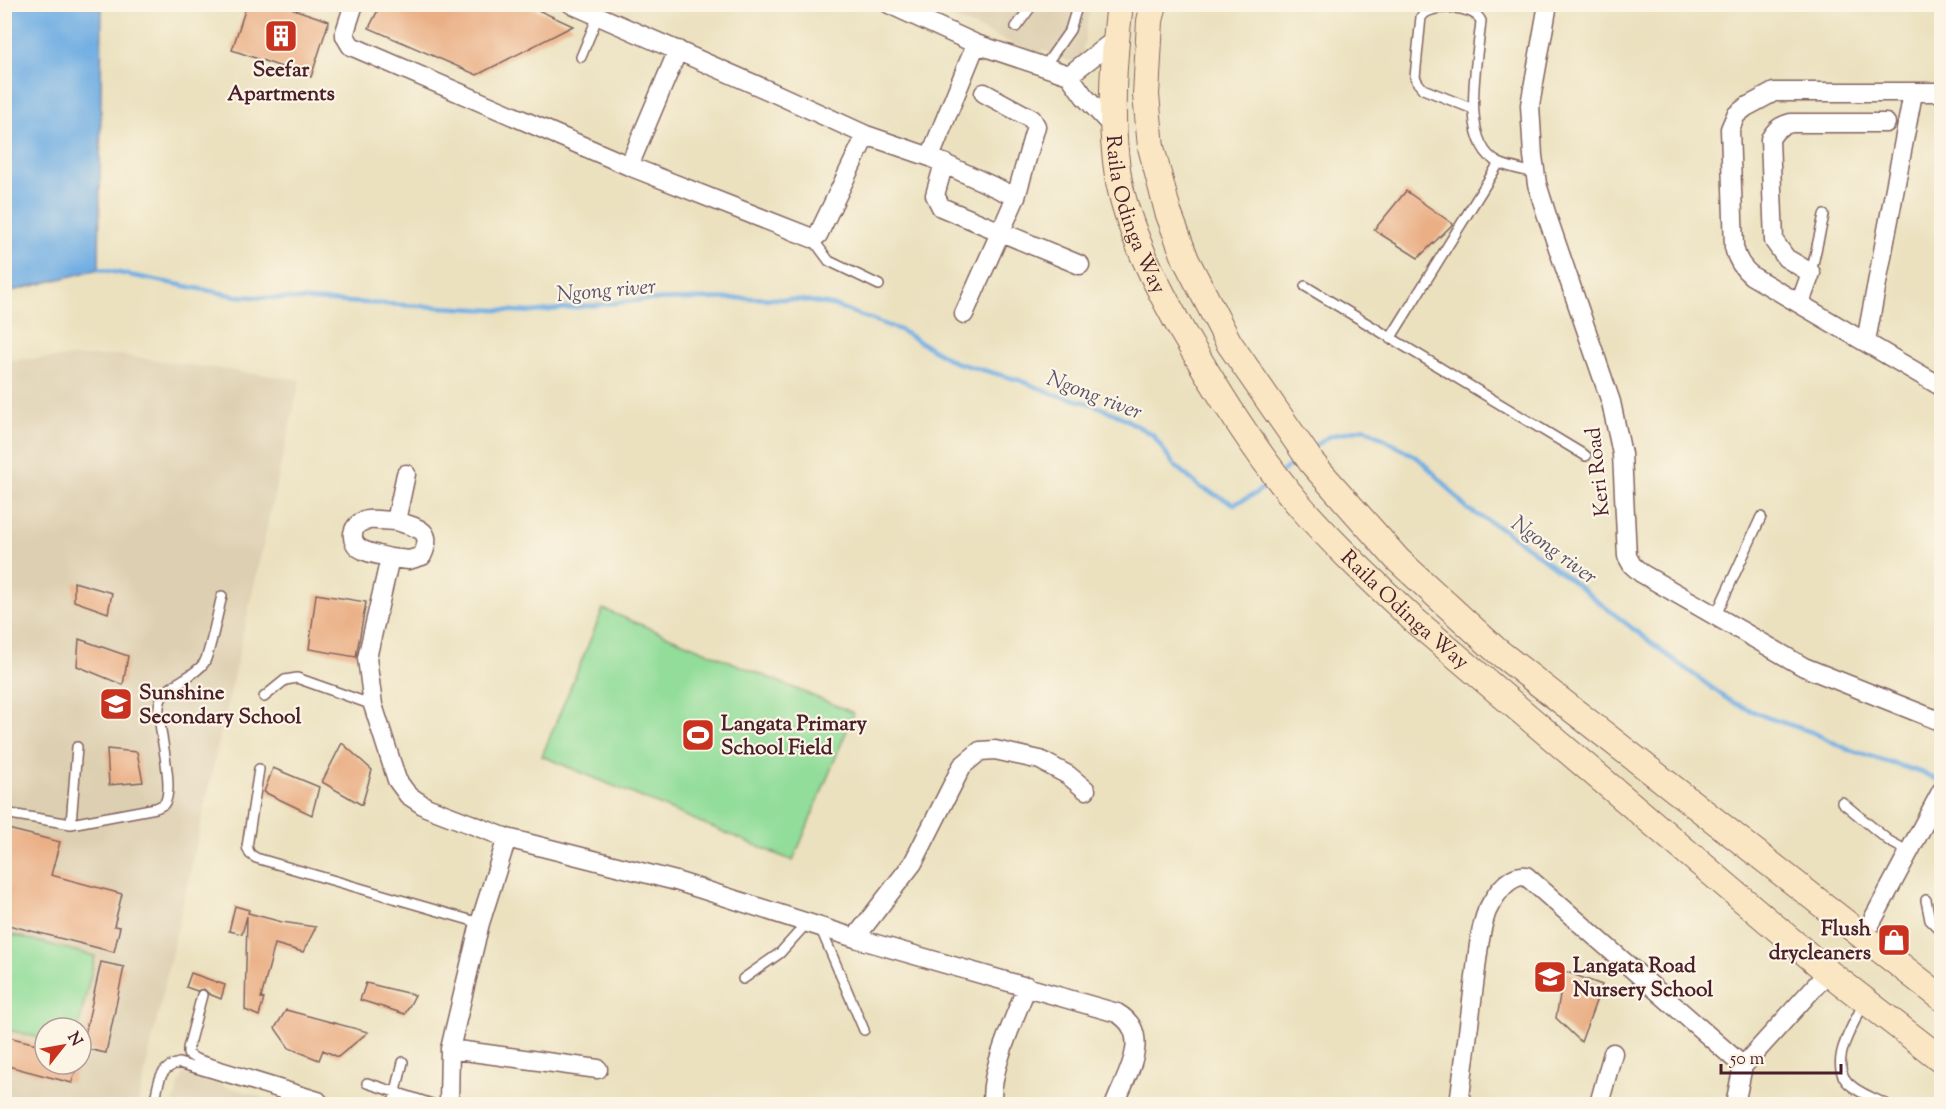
<svg xmlns="http://www.w3.org/2000/svg" width="1946" height="1109" viewBox="0 0 1946 1109" font-family="'Sorts Mill Goudy',serif">
	<style>
		.built { fill: #ddcfb1; fill-rule: evenodd }
		.green { fill: #92dd9a; stroke: #6e7e62; stroke-width: 1.5 }
		.water { fill: #71aee3; stroke: #5e6687; stroke-width: 1.5 }
		.lines { fill: none; stroke-linecap: round; stroke-linejoin: round }
		.stream { stroke: #71aee3; stroke-width: 4.5 }
		.building { fill: #eaaf85 }
		.service-casing { stroke: #82635f; stroke-width: 12 }
		.minor-casing { stroke: #82635f; stroke-width: 21 }
		.secondary-casing { stroke: #82635f; stroke-width: 28 }
		.service { stroke: #fff; stroke-width: 9 }
		.minor { stroke: #fff; stroke-width: 18 }
		.secondary { stroke: #fbe6c3; stroke-width: 26 }
		.labels { text-anchor: middle; stroke-width: 4.5; stroke-linejoin: round; paint-order: stroke }
		.poi-label { font-size: 21px; font-weight: bold; fill: #4a1f2b; stroke: #fcf5e5; text-anchor: start }
		.street-label { font-size: 21px; fill: #4a1f2b; stroke: #fcf5e5 }
		.water-label { font-size: 22px; font-style: italic; fill: #58516b; stroke: #fcf5e5 }
	</style>
	<rect width="100%" height="100%" fill="#fcf5e5"/>
	<filter id="ink" filterUnits="userSpaceOnUse"><feTurbulence type="fractalNoise" baseFrequency=".0167" numOctaves="2"/><feDisplacementMap in="SourceGraphic" scale="12" xChannelSelector="R" yChannelSelector="G"/><feConvolveMatrix kernelMatrix="1 2 1 2 8 2 1 2 1" color-interpolation-filters="sRGB"/></filter>
	<filter id="wash" filterUnits="userSpaceOnUse"><feTurbulence type="fractalNoise" baseFrequency=".008" numOctaves="4" result="noise"/><feDisplacementMap in="SourceGraphic" scale="24" xChannelSelector="R" yChannelSelector="G"/><feGaussianBlur stdDeviation="1.35" result="paint"/><feColorMatrix in="noise" values="0 0 0 0 0 0 0 0 0 0 0 0 0 0 0 0 0 1.4 0 .05"/><feComposite in="paint" operator="in"/></filter>
	<g filter="url(#wash)">
		<rect width="100%" height="100%" fill="#ebe1bf"/>
		<!-- built -->
		<path class="built" d="M923,5H1090L1081,60L1068,61L1043,50L1037,54Z
			M120,355L300,380L138,1104H5L4,360ZM45,1028H81V1064H45Z
			M183,1073L283,1104H173Z"/>
		<!-- green -->
		<path class="green" d="M603,609L854,713L793,861L542,756Z
			M5,933L95,956L78,1028H45V1039L5,1029Z"/>
		<!-- water -->
		<path class="water" d="M5,4L102,5L99,269L5,293Z"/>
		<g class="lines">
			<!-- stream -->
			<path class="stream" d="M99,269L236,296L532,312L642,300L753,298L802,300L832,305L900,330L954,362L1019,380L1054,394L1092,404L1120,416L1153,435L1174,465L1200,487L1234,504L1255,494L1270,482
				M1311,448L1330,436L1365,428L1418,458L1442,481L1467,509L1504,530L1532,550L1659,649L1730,701L1766,717L1812,732L1847,749L1923,773L1942,782
				M1283,471L1300,457"/>
		</g>
		<g id="blocks">
			<!-- building -->
			<path class="building" d="M247,4H294L293,9L329,21L311,77L232,50Z
				M381,4H525L573,26L477,75L369,28Z
				M1406,191L1453,224L1418,258L1374,230Z
				M74,582L112,593L108,613L74,601Z
				M316,594L366,602L356,657L309,649Z
				M79,639L128,656L123,685L77,666Z
				M342,743L372,770L362,805L322,782Z
				M107,749L137,752L143,782L109,785Z
				M273,768L319,787L312,815L264,792Z
				M4,828L60,842L51,875L122,894L114,926L120,927L114,952L4,924Z
				M235,906L249,910L248,913L282,922L316,927L303,952L275,944L261,998L264,999L259,1016L245,1010L247,916L242,934L229,931Z
				M101,962L124,967L106,1053L82,1048Z
				M1564,971L1602,985L1581,1042L1556,1018Z
				M191,973L225,985L221,999L209,994L204,989L197,991L186,987Z
				M366,983L415,995L405,1014L360,1000Z
				M286,1010L368,1032L338,1057L323,1050L319,1060L289,1048L275,1028Z
				M4,1036L45,1046V1064H77L72,1083L4,1065Z"/>
		</g>
	</g>
	<g filter="url(#ink)">
		<use href="#blocks" fill-opacity="0" stroke="#82635f" stroke-width="1.5"/>
		<g class="lines">
			<defs>
				<path id="service" d="M1016,27L1033,4
					M581,57L598,16
					M1044,67L1070,30L1078,4
					M1473,109L1423,89L1418,83L1415,77L1421,17C1431,3 1474,5 1481,21C1478,58 1458,143 1499,163C1510,168 1524,170 1535,173
					M812,238L829,261L879,285
					M1811,273L1824,215
					M1305,286L1586,456
					M1390,339L1499,163
					M1715,617L1761,517
					M264,697L285,680L297,678L373,705
					M259,769L247,847L250,854L256,858L480,923
					M1842,802L1889,841L1909,852
					M4,813L71,824L77,747
					M71,824L156,808C158,807 163,805 164,804C176,790 157,726 159,707C160,685 192,680 204,663C210,654 218,610 222,596
					M1926,900L1930,920L1942,932
					M820,927L864,1030
					M743,979L780,953L807,923
					M202,995L188,1048V1054L196,1059L320,1097L326,1104
					M1864,1003C1853,1026 1824,1067 1853,1087C1862,1094 1875,1099 1886,1104
					M367,1083L432,1104
					M154,1104C159,1085 157,1068 179,1063L316,1104
					M393,1104L403,1062"/>
				<path id="minor" d="M354,4L345,32V36L351,46L629,166L678,50
					M571,4L772,92L866,135L930,157L976,44
					M889,4L976,44L1069,75L1084,96L1112,126
					M1548,4L1530,105L1533,156L1537,184L1547,216L1611,402L1622,454L1627,556L1632,565L1641,573L1804,667L1942,722
					M1069,75L1116,39
					M1942,92H1774L1746,107L1736,115L1730,129L1734,247C1737,260 1742,268 1752,276L1942,387
					M934,159L1016,197
					M944,163L935,195L941,207L1080,265
					M629,166L812,238L818,235L866,135
					M1800,303L1811,273L1786,258L1774,241L1770,139C1776,129 1780,126 1791,123H1886
					M964,314L1016,197L1036,126L1032,119L984,93
					M1866,341L1913,93
					M406,474L396,521C387,521 377,519 368,520C351,522 347,543 363,550C371,554 381,555 390,558L367,658L373,705L397,780L408,795L426,807L507,838
					M390,558L409,560L422,556C435,529 417,528 396,521
					M1864,936L1942,790
					M855,938L913,863L962,766L980,751L995,750L1040,760L1068,775L1086,790
					M450,1049L598,1069
					M449,1104L450,1049L480,923L507,838L676,881L855,938L1117,1013C1154,1034 1126,1075 1115,1104
					M993,1104C987,1076 1016,1015 1027,986
					M1459,1104C1464,1065 1469,1025 1474,985C1477,963 1479,931 1487,911C1494,897 1508,874 1526,876L1743,1066
					M1599,1104L1613,1053
					M1735,1104L1743,1066L1828,972"/>
				<g id="secondary">
					<path id="s1" d="M1120,4C1113,62 1109,118 1118,176C1127,229 1156,284 1182,331C1218,392 1255,453 1301,507C1336,547 1375,583 1414,620L1828,972L1942,1060"/>
					<path d="M1154,4L1150,21L1146,95L1151,147L1168,212L1186,260L1229,343L1312,463L1398,560L1496,650L1942,998"/>
				</g>
			</defs>
			<!-- service casing -->
			<use href="#service" class="service-casing"/>
			<!-- minor casing -->
			<use href="#minor" class="minor-casing"/>
			<!-- secondary casing -->
			<use href="#secondary" class="secondary-casing"/>
			<!-- service -->
			<use href="#service" class="service"/>
			<!-- minor -->
			<use href="#minor" class="minor"/>
			<!-- secondary -->
			<use href="#secondary" class="secondary"/>
		</g>
	</g>
	<!-- icons -->
	<defs>
		<symbol id="building-square" viewBox="-11 -11 22 22"><rect x="-9" y="-9" width="18" height="18" rx="4" fill="#c8321e" stroke="#fcf5e5"/><path d="M-4-6H4V6H1V3H-1V6H-4ZM-2.5-4.3h1.7v1.8h-1.7ZM.8-4.3h1.7v1.8H.8ZM-2.5-1h1.7V.8h-1.7ZM.8-1h1.7V.8H.8Z" fill="#fff"/></symbol>
		<symbol id="school-square" viewBox="-11 -11 22 22"><rect x="-9" y="-9" width="18" height="18" rx="4" fill="#c8321e" stroke="#fcf5e5"/><path d="M0-5L7-2L0 1L-7-2ZM-4 1L0 2.5L4 1V4Q0 6-4 4Z" fill="#fff"/></symbol>
		<symbol id="stadium-square" viewBox="-11 -11 22 22"><rect x="-9" y="-9" width="18" height="18" rx="4" fill="#c8321e" stroke="#fcf5e5"/><path d="M0-5a6.5 5 0 1 0 0 10a6.5 5 0 1 0 0-10ZM-3.5-1.8h7v3.6h-7Z" fill="#fff"/></symbol>
		<symbol id="shop-square" viewBox="-11 -11 22 22"><rect x="-9" y="-9" width="18" height="18" rx="4" fill="#c8321e" stroke="#fcf5e5"/><path d="M-5-2.5h2.3a2.7 3.5 0 0 1 5.4 0H5L5.5 6h-11ZM-1.5-2.5h3a1.5 2.3 0 0 0-3 0Z" fill="#fff"/></symbol>
	</defs>
	<g fill-rule="evenodd">
		<use href="#building-square" x="262" y="17" width="38" height="38"/>
		<use href="#school-square" x="97" y="685" width="38" height="38"/>
		<use href="#stadium-square" x="679" y="716" width="38" height="38"/>
		<use href="#shop-square" x="1875" y="921" width="38" height="38"/>
		<use href="#school-square" x="1531" y="958" width="38" height="38"/>
	</g>
	<g class="labels">
		<!-- poi labels -->
		<g class="poi-label">
			<text x="281" y="76" text-anchor="middle">Seefar<tspan x="281" dy="24">Apartments</tspan></text>
			<text x="139" y="699">Sunshine<tspan x="139" dy="24">Secondary School</tspan></text>
			<text x="721" y="730">Langata Primary<tspan x="721" dy="24">School Field</tspan></text>
			<text x="1871" y="935" text-anchor="end">Flush<tspan x="1871" dy="24">drycleaners</tspan></text>
			<text x="1573" y="972">Langata Road<tspan x="1573" dy="24">Nursery School</tspan></text>
		</g>
		<!-- street labels -->
		<g class="street-label">
			<text dy="7" stroke="none"><textPath href="#s1" startOffset="214">Raila Odinga Way</textPath></text>
			<text transform="translate(1597 472) rotate(-96)" y="7">Keri Road</text>
			<text dy="7" stroke="none"><textPath href="#s1" startOffset="700">Raila Odinga Way</textPath></text>
		</g>
		<!-- water labels -->
		<g class="water-label">
			<text transform="translate(606 289) rotate(-5)" y="8">Ngong river</text>
			<text transform="translate(1095 394) rotate(21)" y="8">Ngong river</text>
			<text transform="translate(1555 549) rotate(36)" y="8">Ngong river</text>
		</g>
	</g>
	<!-- margin -->
	<rect width="1946" height="1109" fill="none" stroke="#fcf5e5" stroke-width="24"/>
	<!-- north arrow -->
	<g transform="translate(63 1046) rotate(59)"><circle r="28" fill="#fcf5e5" stroke="#b59f9b" stroke-width="1.5"/>
	<path d="M0-4.5L10 22L0 15L-10 22Z" fill="#c8321e"/>
	<text y="-9" font-size="16" font-weight="bold" text-anchor="middle" fill="#4a1f2b">N</text>
	</g>
	<!-- scale -->
	<path d="M1721 1064v9h120v-9" fill="none" stroke="#4a1f2b" stroke-width="3"/>
	<text x="1730" y="1064" font-size="18" fill="#4a1f2b" stroke="#fcf5e5" stroke-width="4.5" paint-order="stroke">50 m</text>
</svg>
